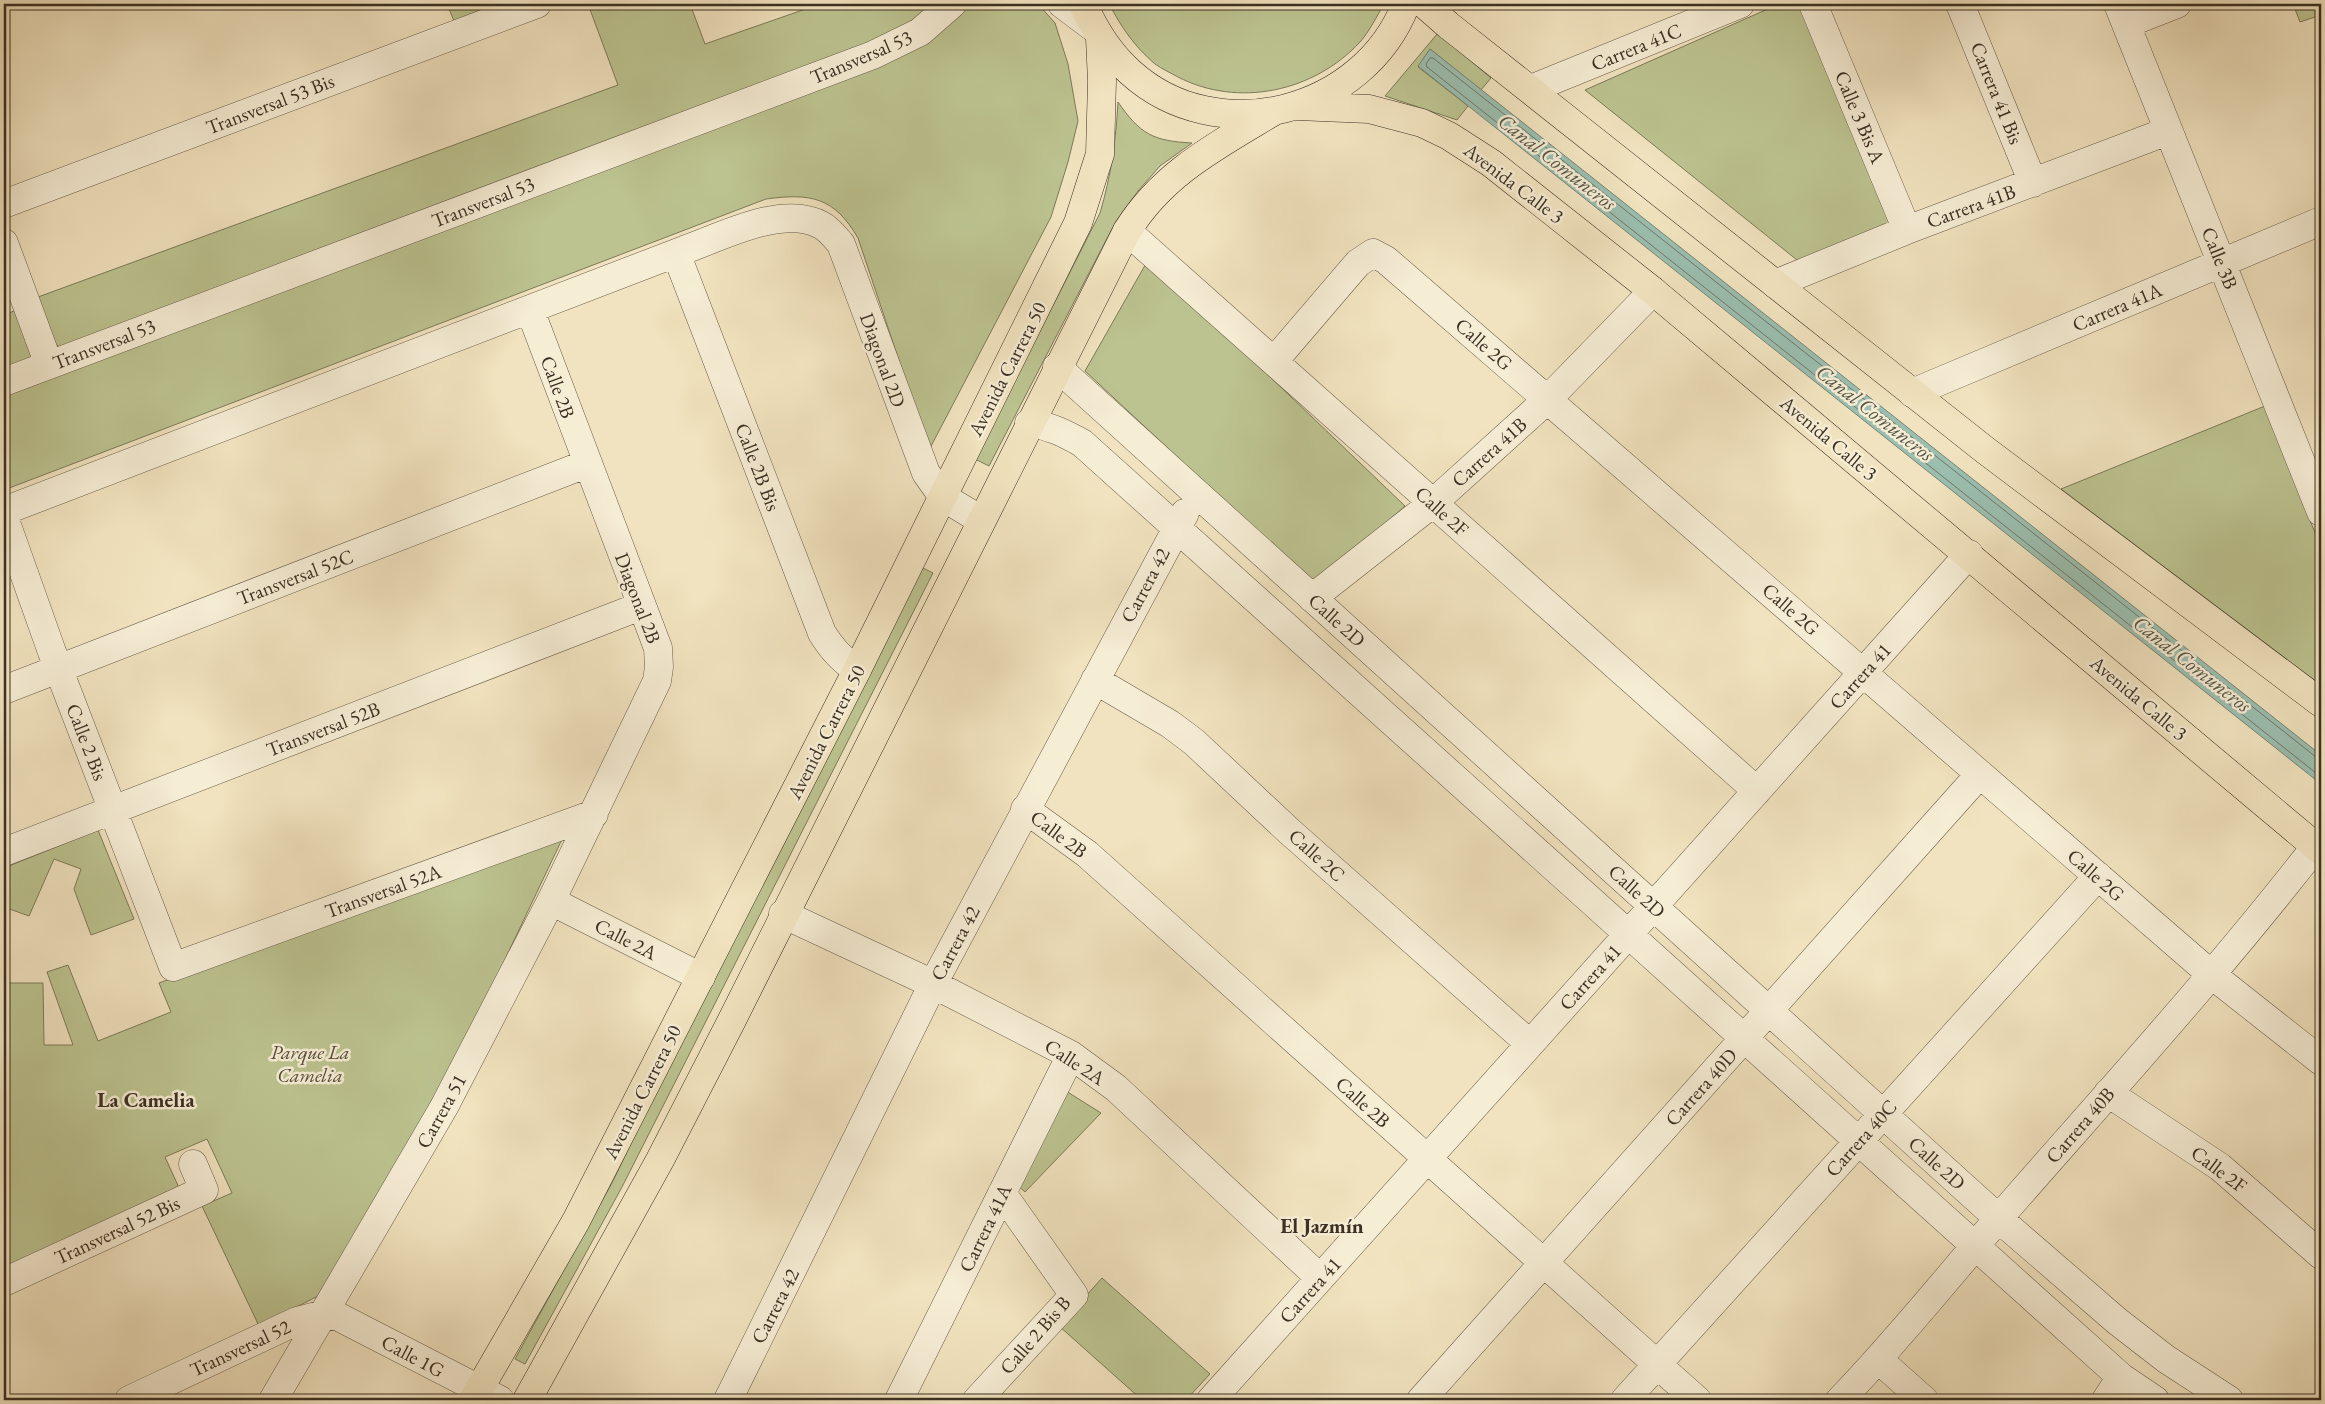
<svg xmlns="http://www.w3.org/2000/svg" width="2325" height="1404" viewBox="0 0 2325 1404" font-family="'EB Garamond',serif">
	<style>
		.green { fill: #bcc390; stroke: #7c7a5a }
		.water { fill: #9bbeaf; stroke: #758577 }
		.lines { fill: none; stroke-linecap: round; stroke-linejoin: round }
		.shore { stroke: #6c776a; stroke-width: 1 }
		.minor-casing { stroke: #695d4b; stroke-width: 29 }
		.major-casing { stroke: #3c3024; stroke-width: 29 }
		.minor { stroke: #f6edd5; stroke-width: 28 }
		.major { stroke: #f1e3bf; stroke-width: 28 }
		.labels { text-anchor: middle; stroke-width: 5; stroke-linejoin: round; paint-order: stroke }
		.street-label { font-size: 20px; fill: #3c3024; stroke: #f6edd5 }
		.park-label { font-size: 20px; font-style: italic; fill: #564d3a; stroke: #f6edd5 }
		.water-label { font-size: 21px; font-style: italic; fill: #545447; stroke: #f6edd5 }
		.neighbourhood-label { font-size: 21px; font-weight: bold; fill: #3c3024; stroke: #f6edd5 }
	</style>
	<rect width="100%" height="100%" fill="#f1e3bf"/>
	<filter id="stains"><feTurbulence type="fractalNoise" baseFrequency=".004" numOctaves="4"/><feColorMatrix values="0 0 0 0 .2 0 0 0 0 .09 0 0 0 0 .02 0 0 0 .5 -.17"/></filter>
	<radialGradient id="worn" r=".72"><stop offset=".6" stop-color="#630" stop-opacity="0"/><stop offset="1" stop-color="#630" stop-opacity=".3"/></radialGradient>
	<!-- green -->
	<path class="green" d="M447,4H495L454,21Z
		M588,4H690L705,44L820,4H936L904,29L60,347L55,344L38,297L618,85Z
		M969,4L1039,5L1055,23L1068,64L1078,121L1068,162L1051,217L929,450L858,238C834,197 811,193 766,199L4,490V396L947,26Z
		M1109,4H1384C1377,16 1369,32 1360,42C1314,92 1238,108 1178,77C1171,73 1162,69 1155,64C1134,46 1122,28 1109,4Z
		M1779,4H1808L1897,225L1802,264L1585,90Z
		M2293,4H2321V15L2300,22Z
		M1438,33L1491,78L1481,90L1430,49L1418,67L1468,106L1457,120L1385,96Z
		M1118,102C1140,134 1153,141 1192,143L1160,166L1138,191L1116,221L989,466L975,459L1100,213C1111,176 1116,140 1118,102Z
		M1148,260L1405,506L1315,585L1085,371Z
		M19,309L32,357L26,364L4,375V315Z
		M2265,406L2321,548V685L2061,489Z
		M921,567L933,573L622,1187L525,1364L515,1359L613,1181L709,981Z
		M98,830L134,919L91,935L74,889L81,869L54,859L29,916L4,907V868Z
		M565,833L441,1094L322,1294L259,1326L202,1206L232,1193L207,1139L165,1157L180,1190L4,1269V983H43L44,1045H73L47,972L68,965L98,1041L171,1012L159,983Z
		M1066,1091L1101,1113L1025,1192L1016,1184Z
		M1102,1278L1210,1374L1186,1400H1142L1059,1326Z"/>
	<!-- water -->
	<path class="water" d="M1430,49L2321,755V784L1418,66Z"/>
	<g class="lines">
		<!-- shore -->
		<path class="shore" d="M2321,759L2316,757L1433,58H1430L1426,64L1427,67L2321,777"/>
		<defs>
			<path id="minor" d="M1062,4L1094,28
				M1813,4L1907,230
				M1960,4L2033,183
				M2118,4L2321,512
				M2126,24L2177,4
				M1531,89L1740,4
				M4,204L537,4
				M1127,231L1757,791
				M4,243L49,365
				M676,253L822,633C832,649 841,659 857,670
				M1775,284L1907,230L2168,131
				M1274,361L1358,263L1373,253L1386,260L2212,975L2321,1061
				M1057,367L1998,1218L2117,1321L2166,1359L2229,1400
				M4,382L873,55L920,32L952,4
				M1912,393L2321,221
				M1029,423C1050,426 1064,433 1082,443L2121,1377L2155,1400
				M4,511L684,250C721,237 783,204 821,225C829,229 835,237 841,244L926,473L943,497L981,520
				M4,517L52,652L173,967L594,814
				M1312,598L1433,503L1548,399L1653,291
				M1095,680L1170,724L1194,742L1289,831L1530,1044
				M4,690L586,464
				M1025,809L1087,854L1697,1400
				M4,852L641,606
				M551,901L701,977
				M783,914L933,984L1071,1055L1116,1088L1320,1278
				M2108,1093L2220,1167L2321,1255
				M4,1282L204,1190L193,1164
				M1879,1360L1924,1400
				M129,1400L297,1321L324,1314L339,1317L500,1400
				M273,1400L444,1107L551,901L657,681L659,667L658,648L530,310
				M728,1400L933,984L1185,513
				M899,1400L1071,1055
				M977,1400L1074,1295L1002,1193
				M1211,1400L1969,554
				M1421,1400L1980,774
				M1625,1400L2098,876
				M1840,1400C1903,1335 1959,1263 2019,1195C2120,1080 2222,967 2316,846
				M2106,1400L2121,1377"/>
			<path id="major" d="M1083,4C1095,30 1108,52 1130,72C1217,151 1364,113 1406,4
				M1424,4L1448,25L1985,450L2321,703
				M1297,106L1369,109L1422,123L1449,136L1491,163L1653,291L2321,851
				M473,1400L576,1221L857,670L1078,223L1100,154L1102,81L1100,38
				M527,1400L660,1160L733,1018L1127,231C1162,174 1216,146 1271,113"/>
		</defs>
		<!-- minor casing -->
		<use href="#minor" class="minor-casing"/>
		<!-- major casing -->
		<use href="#major" class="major-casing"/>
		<!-- minor -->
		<use href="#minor" class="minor"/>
		<!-- major -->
		<use href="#major" class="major"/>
	</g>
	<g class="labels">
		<!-- street labels -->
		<g class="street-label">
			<text transform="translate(1636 47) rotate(-22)" y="7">Carrera 41C</text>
			<text transform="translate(861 57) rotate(-23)" y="7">Transversal 53</text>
			<text transform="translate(1997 93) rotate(68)" y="7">Carrera 41 Bis</text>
			<text transform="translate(270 104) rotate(-21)" y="7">Transversal 53 Bis</text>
			<text transform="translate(1860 117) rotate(67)" y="7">Calle 3 Bis A</text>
			<text transform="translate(1514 183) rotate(37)" y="7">Avenida Calle 3</text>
			<text transform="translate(483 202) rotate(-21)" y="7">Transversal 53</text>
			<text transform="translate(1971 206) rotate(-20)" y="7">Carrera 41B</text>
			<text transform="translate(2220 258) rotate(68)" y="7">Calle 3B</text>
			<text transform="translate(2117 307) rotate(-23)" y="7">Carrera 41A</text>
			<text transform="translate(104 344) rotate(-21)" y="7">Transversal 53</text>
			<text transform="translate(1484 344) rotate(41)" y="7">Calle 2G</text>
			<text transform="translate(883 360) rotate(70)" y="7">Diagonal 2D</text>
			<text transform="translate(1007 369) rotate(-63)" y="7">Avenida Carrera 50</text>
			<text transform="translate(558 387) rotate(70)" y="7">Calle 2B</text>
			<text transform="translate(1829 438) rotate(40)" y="7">Avenida Calle 3</text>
			<text transform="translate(1489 452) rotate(-42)" y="7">Carrera 41B</text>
			<text transform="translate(758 467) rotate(69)" y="7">Calle 2B Bis</text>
			<text transform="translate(1442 511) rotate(42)" y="7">Calle 2F</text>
			<text transform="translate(295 577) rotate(-21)" y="7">Transversal 52C</text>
			<text transform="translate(1145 585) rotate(-62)" y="7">Carrera 42</text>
			<text transform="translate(638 598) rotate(69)" y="7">Diagonal 2B</text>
			<text transform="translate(1791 609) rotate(41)" y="7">Calle 2G</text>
			<text transform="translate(1337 620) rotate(42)" y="7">Calle 2D</text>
			<text transform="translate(1860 676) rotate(-48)" y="7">Carrera 41</text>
			<text transform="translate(2139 698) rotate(40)" y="7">Avenida Calle 3</text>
			<text transform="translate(323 729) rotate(-21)" y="7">Transversal 52B</text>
			<text transform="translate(826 732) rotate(-63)" y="7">Avenida Carrera 50</text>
			<text transform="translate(87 742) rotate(69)" y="7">Calle 2 Bis</text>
			<text transform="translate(1059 834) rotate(37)" y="7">Calle 2B</text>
			<text transform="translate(1317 855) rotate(42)" y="7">Calle 2C</text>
			<text transform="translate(2096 875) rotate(41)" y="7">Calle 2G</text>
			<text transform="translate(383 891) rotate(-20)" y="7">Transversal 52A</text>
			<text transform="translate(1637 891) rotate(42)" y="7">Calle 2D</text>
			<text transform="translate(626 939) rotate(27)" y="7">Calle 2A</text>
			<text transform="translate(955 943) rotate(-62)" y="7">Carrera 42</text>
			<text transform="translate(1590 977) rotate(-48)" y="7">Carrera 41</text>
			<text transform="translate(1075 1062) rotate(33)" y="7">Calle 2A</text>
			<text transform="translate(1701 1087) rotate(-48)" y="7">Carrera 40D</text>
			<text transform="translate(642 1092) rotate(-63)" y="7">Avenida Carrera 50</text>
			<text transform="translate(1363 1102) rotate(42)" y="7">Calle 2B</text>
			<text transform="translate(441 1111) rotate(-61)" y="7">Carrera 51</text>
			<text transform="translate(2080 1125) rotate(-49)" y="7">Carrera 40B</text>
			<text transform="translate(1861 1138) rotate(-48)" y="7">Carrera 40C</text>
			<text transform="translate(1937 1163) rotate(42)" y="7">Calle 2D</text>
			<text transform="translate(2219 1169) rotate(37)" y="7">Calle 2F</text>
			<text transform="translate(985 1228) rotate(-64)" y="7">Carrera 41A</text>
			<text transform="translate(117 1230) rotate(-25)" y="7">Transversal 52 Bis</text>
			<text transform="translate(1310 1290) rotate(-48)" y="7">Carrera 41</text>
			<text transform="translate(775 1306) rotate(-63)" y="7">Carrera 42</text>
			<text transform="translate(1035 1335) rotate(-49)" y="7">Calle 2 Bis B</text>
			<text transform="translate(240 1348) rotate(-25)" y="7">Transversal 52</text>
			<text transform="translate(413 1356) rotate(28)" y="7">Calle 1G</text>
		</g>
		<!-- park labels -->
		<g class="park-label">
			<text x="310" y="1059">Parque La<tspan x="310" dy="23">Camelia</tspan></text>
		</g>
		<!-- water labels -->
		<g class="water-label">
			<text transform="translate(1557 162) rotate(38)" y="7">Canal Comuneros</text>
			<text transform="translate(1875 413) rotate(38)" y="7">Canal Comuneros</text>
			<text transform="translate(2192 664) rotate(38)" y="7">Canal Comuneros</text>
		</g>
		<!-- neighbourhood labels -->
		<g class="neighbourhood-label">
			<text x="146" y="1107">La Camelia</text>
			<text x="1322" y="1233">El Jazmín</text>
		</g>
	</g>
	<!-- margin -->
	<rect width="2325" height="1404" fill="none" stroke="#f1e3bf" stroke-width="20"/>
	<rect x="5" y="5" width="2315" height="1394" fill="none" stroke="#3c3024" stroke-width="2.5"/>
	<rect x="10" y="10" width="2305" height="1384" fill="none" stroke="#3c3024"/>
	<rect width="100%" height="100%" filter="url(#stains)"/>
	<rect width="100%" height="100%" fill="url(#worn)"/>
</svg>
